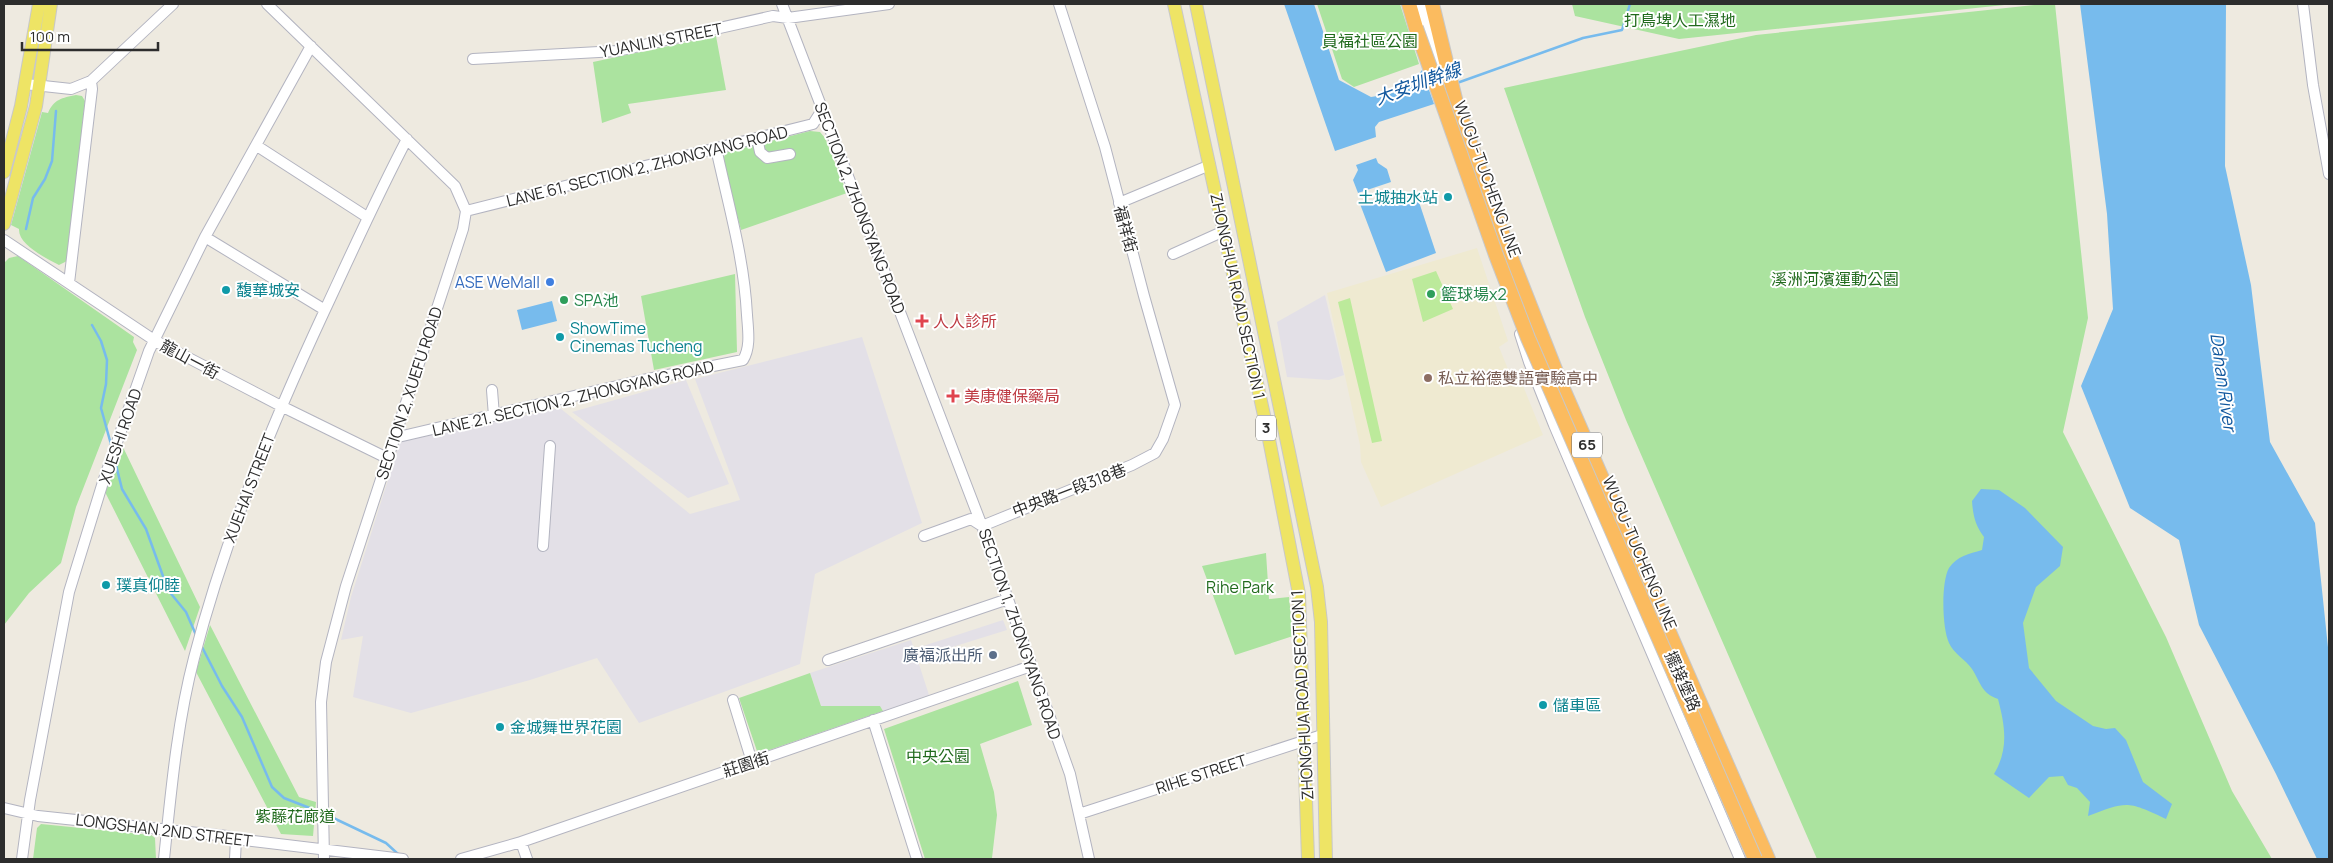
<svg xmlns="http://www.w3.org/2000/svg" width="2333" height="863" viewBox="0 0 2333 863" font-family="Manrope,'Noto Sans TC',sans-serif">
	<style>
		.industrial { fill: #e3e0e7 }
		.education { fill: #efead1 }
		.green { fill: #abe39f }
		.pitch { fill: #bcea9b }
		.water { fill: #77bbed }
		.lines { fill: none; stroke-linecap: round; stroke-linejoin: round }
		.stream { stroke: #77bbed; stroke-width: 2.5 }
		.minor-casing { stroke: #b3b4c0; stroke-width: 12 }
		.major-casing { stroke: #c8c8c8; stroke-width: 14 }
		.highway-casing { stroke: #c8c8c8; stroke-width: 16 }
		.minor { stroke: #fff; stroke-width: 10 }
		.major { stroke: #eee465; stroke-width: 12 }
		.highway { stroke: #fbbb5f; stroke-width: 14 }
		.highway-bridge-casing { stroke: #c8c8c8; stroke-width: 16; stroke-linecap: butt }
		.highway-bridge { stroke: #fbbb5f; stroke-width: 14 }
		.culture-dot { fill: #0f9aa8; stroke: #fff; stroke-width: 2 }
		.shop-dot { fill: #3f7fe0; stroke: #fff; stroke-width: 2 }
		.leisure-dot { fill: #2e9e5b; stroke: #fff; stroke-width: 2 }
		.health-dot { fill: #e0444e; stroke: #fff; stroke-width: 2 }
		.education-dot { fill: #8d6e63; stroke: #fff; stroke-width: 2 }
		.service-dot { fill: #5c6f8a; stroke: #fff; stroke-width: 2 }
		.labels { text-anchor: middle; stroke-width: 4; stroke-linejoin: round; paint-order: stroke }
		.shield { fill: #fff; stroke: #6c6c6c; stroke-width: 1 }
		.shield-label { font-size: 15px; font-weight: bold; fill: #2d2d2d }
		.park-label { font-size: 16px; fill: #216a1d; stroke: #fff }
		.street-label { font-size: 16px; fill: #2d2d2d; stroke: #fff }
		.culture-label { font-size: 16px; fill: #0d838f; stroke: #fff; text-anchor: start }
		.shop-label { font-size: 16px; fill: #366cbe; stroke: #fff; text-anchor: end }
		.leisure-label { font-size: 16px; fill: #27864d; stroke: #fff; text-anchor: start }
		.health-label { font-size: 16px; fill: #be3a42; stroke: #fff; text-anchor: start }
		.education-label { font-size: 16px; fill: #785e54; stroke: #fff; text-anchor: start }
		.service-label { font-size: 16px; fill: #4e5e75; stroke: #fff; text-anchor: end }
		.water-label { font-size: 18px; font-style: italic; fill: #11579d; stroke: #fff }
	</style>
	<rect width="100%" height="100%" fill="#eeeae0"/>
	<!-- industrial -->
	<path class="industrial" d="M1325,295L1344,375L1329,380L1287,377L1277,322Z
		M862,337L922,523L815,574L800,664L639,723L597,658L530,680L411,713L353,697L363,636L341,640L351,597L400,442L560,408L690,514L740,500L695,379Z
		M686,380L729,484L688,498L572,412Z
		M1003,620L1007,630L917,658L929,695L883,711L880,706H821L810,673L911,640L914,649Z"/>
	<!-- education -->
	<path class="education" d="M1477,248L1508,341L1499,347L1512,379L1519,376L1543,435L1381,507L1361,462L1360,445L1327,293Z"/>
	<!-- green -->
	<path class="green" d="M1317,4H1400L1419,64L1354,87L1342,79Z
		M1572,4H2014L1679,39L1575,16Z
		M2043,4H2055L2088,318L2063,432L2166,637L2232,791L2272,859H1817L1626,420L1585,317L1504,88L1756,35Z
		M716,36L726,90L628,104L631,113L602,123L593,62Z
		M76,95L82,96L85,101L67,261L59,265C46,258 18,245 19,229L11,225L42,112L48,113C54,99 62,98 76,95Z
		M810,131L820,132L825,138L847,193L741,230L722,160L727,152Z
		M18,256L134,337L133,342L137,350L76,507L61,563L29,593L4,625V263L9,258Z
		M735,274L737,352L654,370L641,296Z
		M121,443L200,607L185,651L104,490Z
		M1266,553L1269,599L1289,597L1293,636L1235,655L1202,566Z
		M210,625L299,797L316,802L313,836L281,834L196,672Z
		M810,673L821,706H880L883,711L758,754L739,698Z
		M1018,681L1032,725L980,744L994,792L997,815L992,858L925,859L884,729Z
		M41,824L151,835L155,838L156,859H33L37,828Z"/>
	<!-- pitch -->
	<path class="pitch" d="M1436,271L1453,309L1423,322L1412,279Z
		M1350,298L1382,441L1372,443L1338,302Z"/>
	<!-- water -->
	<path class="water" d="M1284,4H1314L1339,80L1371,97L1390,94L1412,83L1422,70L1434,104L1379,122L1375,127L1376,137L1335,151Z
		M2080,4H2226L2225,166L2251,285L2270,442L2315,523L2329,657V859H2317L2276,774L2199,625L2179,540L2130,508L2081,386L2113,309L2107,214Z
		M1376,158L1378,163L1387,169L1391,182L1358,193L1353,180L1358,170L1356,165Z
		M1395,193L1401,199L1417,196L1436,253L1386,272L1360,204Z
		M552,301L557,321L522,330L517,310Z
		M1981,489L1999,490L2025,508L2063,547L2060,566L2036,587L2023,623L2029,668L2056,701L2093,726L2106,729L2115,728L2126,740L2143,782L2172,804L2166,819C2127,801 2128,801 2088,816L2090,802L2077,788L2068,785L2063,776L2049,777L2029,798L1994,774C2009,749 2005,726 1998,699C1981,693 1981,683 1972,669C1966,660 1953,653 1949,643C1942,628 1941,582 1949,568C1957,556 1969,554 1982,550L1984,537C1975,525 1973,515 1972,501Z"/>
	<g class="lines">
		<!-- stream -->
		<path class="stream" d="M1457,83L1583,38L1622,30L1630,4
			M26,229L33,198L45,179L52,161L56,111
			M92,325L101,341L107,360L106,384L101,408L112,448
			M115,461L122,489L146,529L168,590L186,612L196,635
			M201,645L222,686L242,717L272,787L284,798L320,812
			M325,814L386,843L398,854"/>
		<defs>
			<path id="minor" d="M267,4L455,186L466,211L463,229L346,586L326,662L321,702L324,859
				M782,4L982,526L1070,774L1089,859
				M1421,4L1446,96
				M2303,4L2313,85L2329,174
				M473,59L617,51L773,16L788,18L889,4
				M25,84L71,89L91,81L173,4
				M757,138L760,152L767,158L790,154
				M257,146L367,217
				M1119,203L1210,165
				M466,211L813,124L822,110
				M205,237L325,310
				M4,240L154,340L281,406L387,458
				M1173,254L1224,231
				M69,283L92,89L91,81
				M1520,334L1529,362L1554,425L1740,859
				M492,390L494,416
				M394,438L643,380L743,360C751,347 748,330 747,315C744,257 728,204 716,148
				M924,536L971,519L982,526L1132,465L1155,453L1163,439L1175,405L1144,296L1105,147L1059,4
				M543,546L550,446
				M828,660L1008,599
				M733,700L752,762
				M873,720L917,859
				M4,808L38,816L227,836L236,839L403,859
				M1079,814L1322,735
				M521,842L527,859
				M22,859L30,800L69,592L103,482L149,351L205,237L311,46
				M164,859C171,792 177,723 194,658C225,538 272,424 324,312C351,254 377,196 407,139
				M235,859L236,839
				M461,859L521,842L1031,666"/>
			<path id="major" d="M1174,4L1267,429L1299,594L1308,859
				M1196,4L1317,587L1321,622L1326,859
				M4,172L21,106L39,4
				M4,224L36,106L51,4"/>
			<path id="highway" d="M1409,4L1416,28
				M1432,4L1456,103L1510,255L1560,382L1768,859"/>
		</defs>
		<!-- minor casing -->
		<use href="#minor" class="minor-casing"/>
		<!-- major casing -->
		<use href="#major" class="major-casing"/>
		<!-- highway casing -->
		<use href="#highway" class="highway-casing"/>
		<!-- minor -->
		<use href="#minor" class="minor"/>
		<!-- major -->
		<use href="#major" class="major"/>
		<!-- highway -->
		<use href="#highway" class="highway"/>
		<defs>
			<path id="highway-bridge" d="M1416,28L1496,255L1528,338L1755,859"/>
		</defs>
		<!-- highway-bridge casing -->
		<use href="#highway-bridge" class="highway-bridge-casing"/>
		<!-- highway-bridge -->
		<use href="#highway-bridge" class="highway-bridge"/>
	</g>
	<!-- markers -->
	<g class="culture-dot">
		<circle cx="1448" cy="197" r="5"/>
		<circle cx="226" cy="290" r="5"/>
		<circle cx="560" cy="337" r="5"/>
		<circle cx="106" cy="585" r="5"/>
		<circle cx="1543" cy="705" r="5"/>
		<circle cx="500" cy="727" r="5"/>
	</g>
	<circle class="shop-dot" cx="550" cy="282" r="5"/>
	<g class="leisure-dot">
		<circle cx="1431" cy="294" r="5"/>
		<circle cx="564" cy="300" r="5"/>
	</g>
	<g class="health-dot">
		<path d="M919.5 313.5h5v5h5v5h-5v5h-5v-5h-5v-5h5z"/>
		<path d="M950.5 388.5h5v5h5v5h-5v5h-5v-5h-5v-5h5z"/>
	</g>
	<circle class="education-dot" cx="1428" cy="378" r="5"/>
	<circle class="service-dot" cx="993" cy="655" r="5"/>
	<g class="labels">
		<!-- shield labels -->
		<g class="shield">
			<rect x="1256" y="415.5" width="20" height="25" rx="4"/>
			<rect x="1572" y="432.5" width="30" height="25" rx="4"/>
		</g>
		<g class="shield-label">
			<text x="1266" y="433">3</text>
			<text x="1587" y="450">65</text>
		</g>
		<!-- park labels -->
		<g class="park-label">
			<text x="1680" y="26">打鳥埤人工濕地</text>
			<text x="1370" y="47">員福社區公園</text>
			<text x="1835" y="285">溪洲河濱運動公園</text>
			<text x="1240" y="593">Rihe Park</text>
			<text x="938" y="762">中央公園</text>
			<text x="295" y="822">紫藤花廊道</text>
		</g>
		<!-- street labels -->
		<g class="street-label">
			<text transform="translate(661 40) rotate(-11)" y="6">YUANLIN STREET</text>
			<text transform="translate(647 166) rotate(-14)" y="6">LANE 61, SECTION 2, ZHONGYANG ROAD</text>
			<text transform="translate(1488 179) rotate(70)" y="6">WUGU-TUCHENG LINE</text>
			<text transform="translate(860 208) rotate(69)" y="6">SECTION 2, ZHONGYANG ROAD</text>
			<text transform="translate(1126 229) rotate(75)" y="6">福祥街</text>
			<text transform="translate(1238 296) rotate(78)" y="6">ZHONGHUA ROAD SECTION 1</text>
			<text transform="translate(190 359) rotate(28)" y="6">龍山一街</text>
			<text transform="translate(409 393) rotate(-72)" y="6">SECTION 2, XUEFU ROAD</text>
			<text transform="translate(573 398) rotate(-13)" y="6">LANE 21. SECTION 2, ZHONGYANG ROAD</text>
			<text transform="translate(120 436) rotate(-71)" y="6">XUESHI ROAD</text>
			<text transform="translate(249 488) rotate(-69)" y="6">XUEHAI STREET</text>
			<text transform="translate(1069 490) rotate(-21)" y="6">中央路一段318巷</text>
			<text transform="translate(1640 553) rotate(67)" y="6">WUGU-TUCHENG LINE</text>
			<text transform="translate(1020 634) rotate(71)" y="6">SECTION 1, ZHONGYANG ROAD</text>
			<text transform="translate(1683 681) rotate(66)" y="6">擺接堡路</text>
			<text transform="translate(1302 695) rotate(-93)" y="6">ZHONGHUA ROAD SECTION 1</text>
			<text transform="translate(746 764) rotate(-18)" y="6">莊園街</text>
			<text transform="translate(1201 774) rotate(-18)" y="6">RIHE STREET</text>
			<text transform="translate(164 830) rotate(7)" y="6">LONGSHAN 2ND STREET</text>
		</g>
		<!-- culture labels -->
		<g class="culture-label">
			<text x="1438" y="203" text-anchor="end">土城抽水站</text>
			<text x="236" y="296">馥華城安</text>
			<text x="570" y="334">ShowTime<tspan x="570" dy="18">Cinemas Tucheng</tspan></text>
			<text x="116" y="591">璞真仰睦</text>
			<text x="1553" y="711">儲車區</text>
			<text x="510" y="733">金城舞世界花園</text>
		</g>
		<!-- shop labels -->
		<g class="shop-label">
			<text x="540" y="288">ASE WeMall</text>
		</g>
		<!-- leisure labels -->
		<g class="leisure-label">
			<text x="1441" y="300">籃球場x2</text>
			<text x="574" y="306">SPA池</text>
		</g>
		<!-- health labels -->
		<g class="health-label">
			<text x="933" y="327">人人診所</text>
			<text x="964" y="402">美康健保藥局</text>
		</g>
		<!-- education labels -->
		<g class="education-label">
			<text x="1438" y="384">私立裕德雙語實驗高中</text>
		</g>
		<!-- service labels -->
		<g class="service-label">
			<text x="983" y="661">廣福派出所</text>
		</g>
		<!-- water labels -->
		<g class="water-label">
			<text transform="translate(1418 84) rotate(-20)" y="6">大安圳幹線</text>
			<text transform="translate(2223 382) rotate(82)" y="6">Dahan River</text>
		</g>
	</g>
	<!-- border -->
	<rect width="2333" height="863" fill="none" stroke="#2d2d2d" stroke-width="10"/>
	<!-- scale -->
	<path d="M22 42v8h136v-8" fill="none" stroke="#2d2d2d" stroke-width="2.5"/>
	<text x="30" y="42" font-size="15" fill="#2d2d2d" stroke="#ffffff" stroke-width="4" paint-order="stroke">100 m</text>
</svg>
